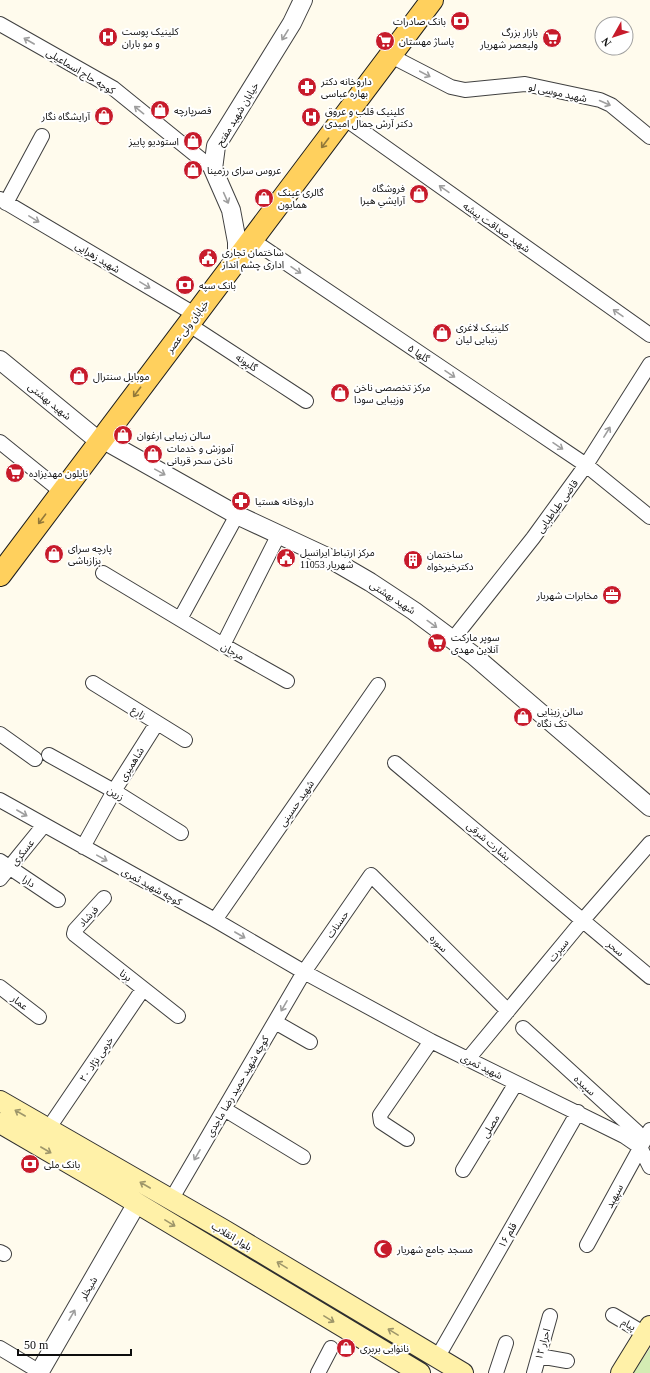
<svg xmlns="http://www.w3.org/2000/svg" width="650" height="1373" viewBox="0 0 650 1373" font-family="'Times New Roman','Noto Sans Arabic',serif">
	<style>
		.green { fill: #d4ecb3 }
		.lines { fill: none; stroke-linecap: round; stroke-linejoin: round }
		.minor-casing { stroke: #404040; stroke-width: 16 }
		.tertiary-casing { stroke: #404040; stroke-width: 20 }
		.secondary-casing { stroke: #2f2f2f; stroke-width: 22 }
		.primary-casing { stroke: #1e1e1e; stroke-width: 24 }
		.minor { stroke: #fff; stroke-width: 14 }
		.tertiary { stroke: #fff; stroke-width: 18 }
		.secondary { stroke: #fff1a8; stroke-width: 20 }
		.primary { stroke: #ffd05d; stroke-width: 22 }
		.oneway { stroke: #9e9e9e }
		.oneway2 { stroke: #927839 }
		.oneway3 { stroke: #9e966a }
		.labels { text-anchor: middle; stroke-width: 4; stroke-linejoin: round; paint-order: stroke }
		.poi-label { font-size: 10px; fill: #0d0d0d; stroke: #fff; text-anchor: start }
		.street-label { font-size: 10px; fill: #0d0d0d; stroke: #fff }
	</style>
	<rect width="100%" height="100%" fill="#fffbed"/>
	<!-- green -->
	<path class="green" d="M650,1348V1373H633Z"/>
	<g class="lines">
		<defs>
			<path id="minor" d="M0,24L113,88L213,169
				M391,56L451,87L465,90L525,84L600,100L611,105L650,137
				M344,118L650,335
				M0,199L196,315
				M6,203L42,136
				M252,240L586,465L650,517
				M188,324L306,401
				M0,442L62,492
				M103,573L223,645L287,681
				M180,619L237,515
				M453,639L533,538L586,465L650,364
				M223,645L279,534
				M93,683L185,740
				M0,734L35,759
				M49,755L114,791L181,833
				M395,763L650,977
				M0,800L215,920L304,972L431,1041L624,1136L640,1147L650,1167
				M83,847L114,791L157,723
				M0,861L58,900
				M0,879L44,825
				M104,898L75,930L74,934L178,1016
				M215,920L378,685
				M0,987L39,1017
				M275,1022L310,1042
				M523,1028L637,1132L640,1147
				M468,1059L583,920L650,843
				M224,1109L303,1157
				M48,1129L143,989
				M407,1139L381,1122L380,1115L431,1041
				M463,1170L516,1083
				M171,1200L304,972L371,875L508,1011
				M587,1245L650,1130
				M0,1252L4,1254
				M613,1315L645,1334
				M0,1348L40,1372
				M539,1356L567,1361
				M437,1358L578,1112
				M318,1373L331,1348
				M496,1373L506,1343
				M534,1373L550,1316"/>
			<path id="tertiary" d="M237,260V242L231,210L213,169L216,146L292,23L303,0
				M0,360L100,442
				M102,439L237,515L327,557L370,582L414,611L473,655L650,807
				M39,1373L137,1203"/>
			<path id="secondary" d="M0,1101L224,1230L463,1373
				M0,1123L110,1187L420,1373
				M621,1373L650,1326"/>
			<path id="primary" d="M0,575L432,0"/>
		</defs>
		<!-- minor casing -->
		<use href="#minor" class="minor-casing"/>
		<!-- tertiary casing -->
		<use href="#tertiary" class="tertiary-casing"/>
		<!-- secondary casing -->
		<use href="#secondary" class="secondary-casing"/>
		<!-- primary casing -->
		<use href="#primary" class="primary-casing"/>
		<!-- minor -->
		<use href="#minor" class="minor"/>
		<!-- tertiary -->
		<use href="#tertiary" class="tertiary"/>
		<!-- secondary -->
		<use href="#secondary" class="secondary"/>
		<!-- primary -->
		<use href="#primary" class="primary"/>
	</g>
	<!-- one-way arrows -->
	<defs><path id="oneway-shaft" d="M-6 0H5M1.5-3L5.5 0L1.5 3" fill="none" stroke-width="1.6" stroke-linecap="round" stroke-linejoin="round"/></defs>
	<g class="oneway">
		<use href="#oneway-shaft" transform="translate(285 35) rotate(122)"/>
		<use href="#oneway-shaft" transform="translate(29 41) rotate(-150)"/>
		<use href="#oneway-shaft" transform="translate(425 74) rotate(28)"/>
		<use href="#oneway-shaft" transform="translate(605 103) rotate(24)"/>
		<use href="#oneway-shaft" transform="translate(139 110) rotate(-141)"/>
		<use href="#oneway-shaft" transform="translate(444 189) rotate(-145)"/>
		<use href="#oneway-shaft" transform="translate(226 198) rotate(66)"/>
		<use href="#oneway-shaft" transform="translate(34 219) rotate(31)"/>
		<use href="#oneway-shaft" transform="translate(296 270) rotate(34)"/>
		<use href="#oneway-shaft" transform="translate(145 285) rotate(31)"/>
		<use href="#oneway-shaft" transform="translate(618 313) rotate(-145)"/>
		<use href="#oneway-shaft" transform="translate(450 374) rotate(34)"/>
		<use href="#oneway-shaft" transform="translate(607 432) rotate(-58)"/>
		<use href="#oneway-shaft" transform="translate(558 446) rotate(34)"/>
		<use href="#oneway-shaft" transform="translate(160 472) rotate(29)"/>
		<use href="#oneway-shaft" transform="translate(432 624) rotate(36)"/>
		<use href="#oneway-shaft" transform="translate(22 813) rotate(30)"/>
		<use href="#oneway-shaft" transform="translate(102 858) rotate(29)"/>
		<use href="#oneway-shaft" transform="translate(240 935) rotate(30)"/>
		<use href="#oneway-shaft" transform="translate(284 1006) rotate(120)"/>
		<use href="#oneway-shaft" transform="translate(197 1155) rotate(120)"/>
		<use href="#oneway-shaft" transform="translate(72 1315) rotate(-60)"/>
	</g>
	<g class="oneway2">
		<use href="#oneway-shaft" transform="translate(325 143) rotate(127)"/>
		<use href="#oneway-shaft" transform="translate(137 392) rotate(127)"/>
		<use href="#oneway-shaft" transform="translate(42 519) rotate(127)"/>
	</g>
	<g class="oneway3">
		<use href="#oneway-shaft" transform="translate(20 1113) rotate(-150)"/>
		<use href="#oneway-shaft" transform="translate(46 1150) rotate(30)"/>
		<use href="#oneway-shaft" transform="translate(145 1185) rotate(-150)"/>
		<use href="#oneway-shaft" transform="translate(170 1223) rotate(31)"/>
		<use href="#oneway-shaft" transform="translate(282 1265) rotate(-149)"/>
		<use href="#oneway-shaft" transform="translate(329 1319) rotate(31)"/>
		<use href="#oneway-shaft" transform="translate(393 1332) rotate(-149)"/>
	</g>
	<!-- icons -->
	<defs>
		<symbol id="bank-disc" viewBox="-11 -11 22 22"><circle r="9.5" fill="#c71b2b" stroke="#fff"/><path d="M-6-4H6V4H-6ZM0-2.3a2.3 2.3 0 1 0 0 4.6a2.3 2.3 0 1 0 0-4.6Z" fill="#fff"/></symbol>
		<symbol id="hospital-disc" viewBox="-11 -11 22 22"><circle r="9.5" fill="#c71b2b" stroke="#fff"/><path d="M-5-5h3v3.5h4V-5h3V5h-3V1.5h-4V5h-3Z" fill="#fff"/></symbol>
		<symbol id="supermarket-disc" viewBox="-11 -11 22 22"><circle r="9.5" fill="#c71b2b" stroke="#fff"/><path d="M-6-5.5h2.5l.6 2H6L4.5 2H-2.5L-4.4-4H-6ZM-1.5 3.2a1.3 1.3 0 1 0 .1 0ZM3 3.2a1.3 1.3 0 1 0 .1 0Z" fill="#fff"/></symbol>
		<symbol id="pharmacy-disc" viewBox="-11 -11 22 22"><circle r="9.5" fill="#c71b2b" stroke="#fff"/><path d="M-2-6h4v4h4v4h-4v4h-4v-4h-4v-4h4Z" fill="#fff"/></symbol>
		<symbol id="shop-disc" viewBox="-11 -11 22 22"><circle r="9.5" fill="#c71b2b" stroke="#fff"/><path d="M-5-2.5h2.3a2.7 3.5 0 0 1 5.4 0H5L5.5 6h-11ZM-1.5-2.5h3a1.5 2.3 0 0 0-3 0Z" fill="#fff"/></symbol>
		<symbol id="civic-disc" viewBox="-11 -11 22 22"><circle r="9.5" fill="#c71b2b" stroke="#fff"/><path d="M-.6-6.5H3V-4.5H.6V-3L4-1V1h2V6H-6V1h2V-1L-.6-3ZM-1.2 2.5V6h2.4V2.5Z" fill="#fff"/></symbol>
		<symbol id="building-disc" viewBox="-11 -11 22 22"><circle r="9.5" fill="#c71b2b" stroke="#fff"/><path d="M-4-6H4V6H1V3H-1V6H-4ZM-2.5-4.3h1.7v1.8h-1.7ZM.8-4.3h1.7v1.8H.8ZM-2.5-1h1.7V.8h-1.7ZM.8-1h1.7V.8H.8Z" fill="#fff"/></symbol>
		<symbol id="office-disc" viewBox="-11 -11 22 22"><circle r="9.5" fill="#c71b2b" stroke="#fff"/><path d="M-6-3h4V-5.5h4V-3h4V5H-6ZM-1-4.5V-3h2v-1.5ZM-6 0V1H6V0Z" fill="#fff"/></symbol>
		<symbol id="mosque-disc" viewBox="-11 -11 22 22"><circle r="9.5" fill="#c71b2b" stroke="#fff"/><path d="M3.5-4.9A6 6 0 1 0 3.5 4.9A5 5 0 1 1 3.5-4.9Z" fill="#fff"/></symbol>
	</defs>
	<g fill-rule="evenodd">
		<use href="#bank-disc" x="449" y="10" width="22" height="22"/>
		<use href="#hospital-disc" x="97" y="26" width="22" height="22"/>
		<use href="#supermarket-disc" x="541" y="27" width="22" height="22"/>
		<use href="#supermarket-disc" x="374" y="30" width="22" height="22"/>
		<use href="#pharmacy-disc" x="296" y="76" width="22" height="22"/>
		<use href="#shop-disc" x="149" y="99" width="22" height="22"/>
		<use href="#shop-disc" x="93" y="105" width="22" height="22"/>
		<use href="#hospital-disc" x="300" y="106" width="22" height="22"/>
		<use href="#shop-disc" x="182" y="130" width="22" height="22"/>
		<use href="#shop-disc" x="182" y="159" width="22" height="22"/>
		<use href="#shop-disc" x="408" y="183" width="22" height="22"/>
		<use href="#shop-disc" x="253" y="187" width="22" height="22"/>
		<use href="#civic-disc" x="197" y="247" width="22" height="22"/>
		<use href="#bank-disc" x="174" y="274" width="22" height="22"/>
		<use href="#shop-disc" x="431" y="322" width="22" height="22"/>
		<use href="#shop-disc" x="68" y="365" width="22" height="22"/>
		<use href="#shop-disc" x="329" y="382" width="22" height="22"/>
		<use href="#shop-disc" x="112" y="424" width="22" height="22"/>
		<use href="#shop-disc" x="142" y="443" width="22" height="22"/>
		<use href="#supermarket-disc" x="4" y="462" width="22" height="22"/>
		<use href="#pharmacy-disc" x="230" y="490" width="22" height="22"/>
		<use href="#shop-disc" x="43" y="543" width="22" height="22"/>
		<use href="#civic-disc" x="275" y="547" width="22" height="22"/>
		<use href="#building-disc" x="402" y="549" width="22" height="22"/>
		<use href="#office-disc" x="601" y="584" width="22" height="22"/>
		<use href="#supermarket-disc" x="426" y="632" width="22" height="22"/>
		<use href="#shop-disc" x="512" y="706" width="22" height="22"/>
		<use href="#bank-disc" x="19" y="1153" width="22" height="22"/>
		<use href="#mosque-disc" x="372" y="1238" width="22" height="22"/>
		<use href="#shop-disc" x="335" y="1337" width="22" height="22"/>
	</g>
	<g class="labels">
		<!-- poi labels -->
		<g class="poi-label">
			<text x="446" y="25" text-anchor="end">بانک صادرات</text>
			<text x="122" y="35">کلینیک پوست<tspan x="122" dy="12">و مو باران</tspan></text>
			<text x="538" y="36" text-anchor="end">بازار بزرگ<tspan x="538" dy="12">ولیعصر شهریار</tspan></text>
			<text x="399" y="45">پاساژ مهستان</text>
			<text x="321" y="85">داروخانه دکتر<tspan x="321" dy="12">بهاره عباسی</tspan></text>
			<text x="174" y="114">قصرپارچه</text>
			<text x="325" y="115">کلینیک قلب و عروق<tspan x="325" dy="12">دکتر آرش جمال امیدی</tspan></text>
			<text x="90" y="120" text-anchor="end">آرایشگاه نگار</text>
			<text x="179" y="145" text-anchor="end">استودیو پاییز</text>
			<text x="207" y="174">عروس سرای رزمینا</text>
			<text x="405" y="192" text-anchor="end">فروشگاه<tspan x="405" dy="12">آرايشي هيرا</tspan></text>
			<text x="278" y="196">گالری عینک<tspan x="278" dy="12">همایون</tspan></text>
			<text x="222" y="256">ساختمان تجاری<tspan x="222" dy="12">اداری چشم انداز</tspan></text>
			<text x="199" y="289">بانک سپه</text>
			<text x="456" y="331">کلینیک لاغری<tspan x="456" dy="12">زیبایی لیان</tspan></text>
			<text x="93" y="380">موبایل سنترال</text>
			<text x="354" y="391">مرکز تخصصی ناخن<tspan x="354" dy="12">وزیبایی سودا</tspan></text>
			<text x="137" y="439">سالن زیبایی ارغوان</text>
			<text x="167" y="452">آموزش و‌ خدمات<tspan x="167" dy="12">ناخن سحر قربانی</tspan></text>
			<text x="29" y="477">نایلون مهدیزاده</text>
			<text x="255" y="505">داروخانه هستیا</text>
			<text x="68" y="552">پارچه سرای<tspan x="68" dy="12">بزازباشی</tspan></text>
			<text x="300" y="556">مرکز ارتباط ایرانسل<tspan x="300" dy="12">11053 شهریار</tspan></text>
			<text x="427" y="558">ساختمان<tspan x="427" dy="12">دکترخیرخواه</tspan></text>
			<text x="598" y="599" text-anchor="end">مخابرات شهربار</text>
			<text x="451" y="641">سوپر مارکت<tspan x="451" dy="12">آنلاین مهدی</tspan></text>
			<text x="537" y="715">سالن زیبایی<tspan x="537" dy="12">تک نگاه</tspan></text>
			<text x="44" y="1168">بانک ملی</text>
			<text x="397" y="1253">مسجد جامع شهریار</text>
			<text x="360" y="1352">نانوایی بربری</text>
		</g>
		<!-- street labels -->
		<g class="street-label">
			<text transform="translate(81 71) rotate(31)" y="4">کوچه حاج اسماعیلی</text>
			<text transform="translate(558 92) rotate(12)" y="4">شهید موسی لو</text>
			<text transform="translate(237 114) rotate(-59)" y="4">خیابان شهید مفتح</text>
			<text transform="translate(497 227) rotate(35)" y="4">شهید صداقت پیشه</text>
			<text transform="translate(98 257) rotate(31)" y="4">شهید زهرایی</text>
			<text transform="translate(187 326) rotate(-53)" y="4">خیابان ولی عصر</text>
			<text transform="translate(419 353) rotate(34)" y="4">گلها ۵</text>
			<text transform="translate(247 362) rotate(33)" y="4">گلپونه</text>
			<text transform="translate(50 401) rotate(39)" y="4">شهید بهشتی</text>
			<text transform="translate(557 506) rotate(-54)" y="4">قاضی طباطبایی</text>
			<text transform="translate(393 597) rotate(33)" y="4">شهید بهشتی</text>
			<text transform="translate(233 651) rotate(29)" y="4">مرجان</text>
			<text transform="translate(139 712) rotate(32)" y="4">زارع</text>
			<text transform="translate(131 764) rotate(-58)" y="4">شاهمیری</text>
			<text transform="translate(116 793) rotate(31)" y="4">زرین</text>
			<text transform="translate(296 803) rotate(-55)" y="4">شهید حسینی</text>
			<text transform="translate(489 841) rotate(40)" y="4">بشارت شرقی</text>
			<text transform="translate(22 852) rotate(-51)" y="4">عسکری</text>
			<text transform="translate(29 881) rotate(33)" y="4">دارا</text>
			<text transform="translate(152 886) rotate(29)" y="4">کوچه شهید ثمری</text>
			<text transform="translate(88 916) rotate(-47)" y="4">فرشاد</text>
			<text transform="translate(337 924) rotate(-55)" y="4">حسنات</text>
			<text transform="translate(439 943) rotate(45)" y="4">سوره</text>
			<text transform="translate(616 948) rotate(41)" y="4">سحر</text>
			<text transform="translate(558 950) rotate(-51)" y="4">سیرت</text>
			<text transform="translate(126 975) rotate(38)" y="4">برنا</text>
			<text transform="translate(20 1002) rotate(38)" y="4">عمار</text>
			<text transform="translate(96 1059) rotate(-56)" y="4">خرمی نژاد ۲۰</text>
			<text transform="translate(482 1066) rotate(26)" y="4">شهید ثمری</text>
			<text transform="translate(585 1085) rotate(42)" y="4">سپیده</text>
			<text transform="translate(237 1086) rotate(-60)" y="4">کوچه شهید حمید رضا ماجدی</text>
			<text transform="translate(490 1126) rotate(-59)" y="4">مصلی</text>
			<text transform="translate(614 1196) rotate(-62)" y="4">سپهبد</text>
			<text transform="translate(507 1235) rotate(-60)" y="4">قلم ۱۶</text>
			<text transform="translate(232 1236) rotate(31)" y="4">بلوار انقلاب</text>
			<text transform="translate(88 1288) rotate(-60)" y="4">شیخلر</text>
			<text transform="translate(629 1324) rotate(29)" y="4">پیام</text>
			<text transform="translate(542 1344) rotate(-74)" y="4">احرار ۱۲</text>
		</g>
	</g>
	<!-- north arrow -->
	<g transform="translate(614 36) rotate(231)"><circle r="19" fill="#ffffff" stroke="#9e9e9e"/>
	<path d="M0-3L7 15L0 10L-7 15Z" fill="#c71b2b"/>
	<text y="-6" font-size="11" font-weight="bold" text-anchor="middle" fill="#0d0d0d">N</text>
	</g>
	<!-- scale -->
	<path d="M18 1349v6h113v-6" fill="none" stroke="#0d0d0d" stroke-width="2"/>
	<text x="24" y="1349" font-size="12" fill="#0d0d0d" stroke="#ffffff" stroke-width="3" paint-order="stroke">50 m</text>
</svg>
